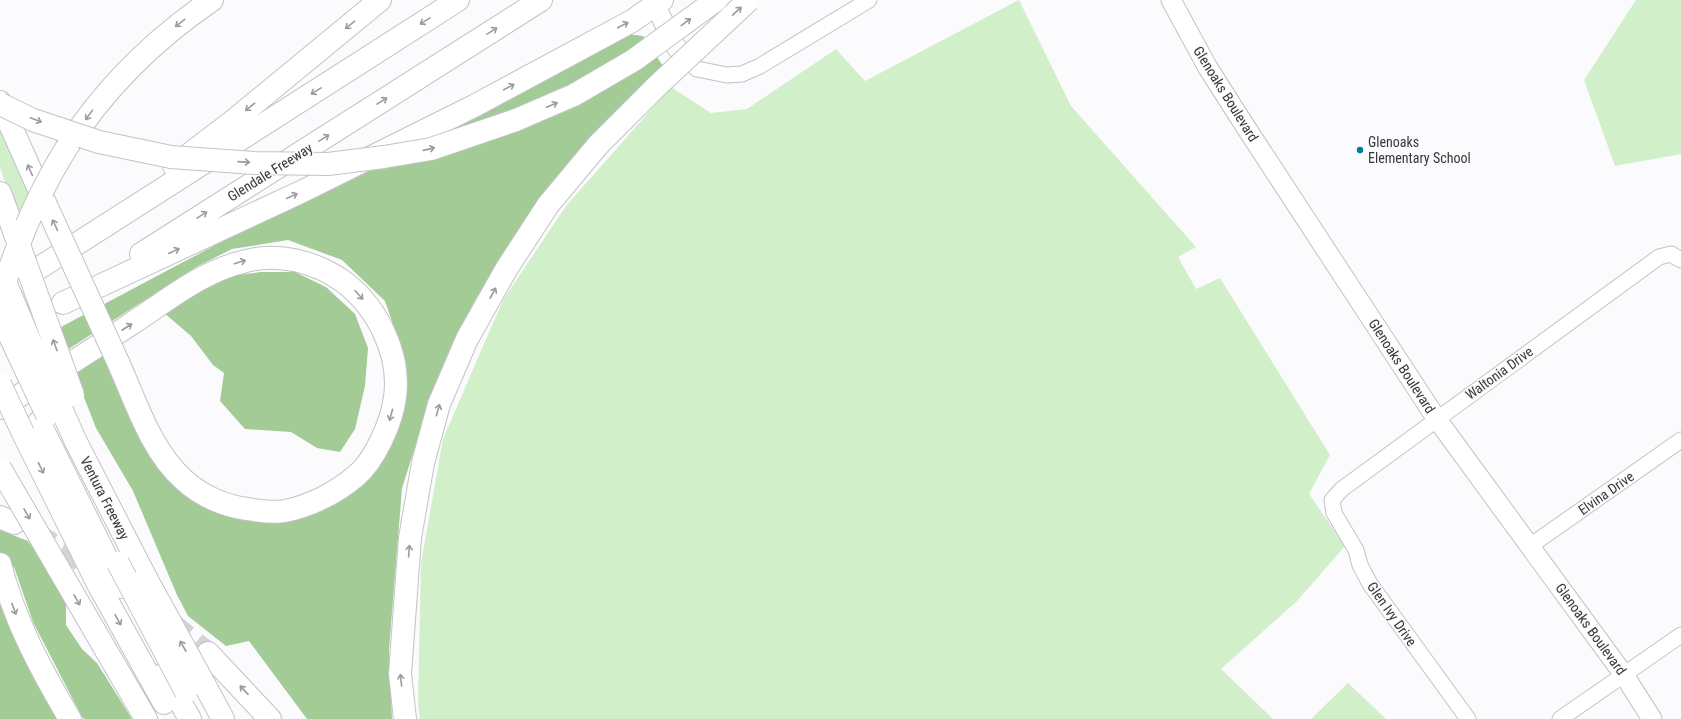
<svg xmlns="http://www.w3.org/2000/svg" width="1681" height="719" viewBox="0 0 1681 719" font-family="'Roboto Condensed',sans-serif">
	<style>
		.green { fill: #d1efc8 }
		.forest { fill: #a2cb96 }
		.lines { fill: none; stroke-linecap: round; stroke-linejoin: round }
		.motorway-tunnel { stroke: #d4d4d6; stroke-width: 22; stroke-dasharray: 22 11; stroke-linecap: butt }
		.minor-casing { stroke: #c3c3c7; stroke-width: 17 }
		.tertiary-casing { stroke: #c3c3c7; stroke-width: 21 }
		.motorway-casing { stroke: #c3c3c7; stroke-width: 24 }
		.minor { stroke: #fff; stroke-width: 15 }
		.tertiary { stroke: #fff; stroke-width: 19 }
		.motorway { stroke: #fff; stroke-width: 22 }
		.motorway-bridge-casing { stroke: #c3c3c7; stroke-width: 24; stroke-linecap: butt }
		.motorway-bridge { stroke: #fff; stroke-width: 22 }
		.oneway { stroke: #9a9b9c }
		.poi-dot { fill: #007ba2; stroke: #fbfbfe; stroke-width: 1.5 }
		.labels { text-anchor: middle; stroke-width: 3; stroke-linejoin: round; paint-order: stroke }
		.street-label { font-size: 14px; fill: #363738; stroke: #fbfbfe }
		.poi-label { font-size: 14px; fill: #363738; stroke: #fbfbfe; text-anchor: start }
	</style>
	<rect width="100%" height="100%" fill="#fbfbfe"/>
	<!-- green -->
	<path class="green" d="M1019,0L1071,106L1196,247L1178,257L1196,289L1220,278L1330,455L1309,494L1345,546L1297,601L1221,669L1273,719H420L418,703L421,563L443,439L503,300L566,206L671,87L711,113L747,109L836,49L865,81Z
		M1636,0H1681V154L1615,166L1584,80Z
		M0,125L40,210L19,221L0,168Z
		M1348,683L1386,719H1311Z"/>
	<!-- forest -->
	<path class="forest" d="M629,34L643,36L663,66L530,213L475,300L433,391L402,488L389,650L392,719H307L249,641L226,646L188,616L177,595L133,491L96,428L72,367L103,347L169,476L250,518L337,497L405,401L406,362L385,301L342,260L288,240L232,249L198,266L67,350L59,328L338,180Z
		M261,272H295L326,287L355,314L368,348L365,386L355,429L340,452L317,448L291,432L245,429L220,401L224,373L213,365L191,336L163,312L221,277Z
		M0,530L33,543L66,601V625L82,649L97,663L132,719H84L82,717L33,622L14,567L0,570Z
		M0,592L60,719H0Z"/>
	<g class="lines">
		<!-- motorway-tunnel -->
		<path class="motorway-tunnel" d="M33,533L64,550L96,570
			M170,622L208,653"/>
		<defs>
			<path id="minor" d="M690,63L697,69L727,75L742,74L760,66L869,0
				M1530,546L1681,440
				M1468,719L1370,584L1360,565L1356,550L1334,513L1332,500L1342,489L1659,257L1671,254L1681,260
				M1560,719L1681,635"/>
			<path id="tertiary" d="M1171,0L1208,68L1245,126L1436,418L1624,675L1652,719
				M655,5L665,25
				M673,42L679,51"/>
			<path id="motorway" d="M0,102L46,205
				M67,147C104,89 155,39 212,0
				M174,166L233,121L380,0
				M0,193L14,231
				M141,254L541,0
				M0,293L458,0
				M63,303L303,191L474,106L632,21L662,0
				M60,406L76,442L146,578
				M0,408C44,380 88,353 131,324C168,300 202,271 246,261C279,252 316,262 344,282C377,307 401,354 395,397C392,422 375,460 356,476C336,493 310,506 285,511C273,513 259,511 247,509C225,506 201,496 184,480C151,451 136,402 118,362
				M39,422L121,587
				M23,433L99,586L164,703
				M0,517L14,523
				M0,564C14,620 41,670 70,719
				M57,566L146,719
				M208,653L270,719
				M164,674L190,719
				M202,680L223,719
				M405,719L400,674L410,538L423,463L439,404L467,339L507,268L548,205L598,145L657,86"/>
		</defs>
		<!-- minor casing -->
		<use href="#minor" class="minor-casing"/>
		<!-- tertiary casing -->
		<use href="#tertiary" class="tertiary-casing"/>
		<!-- motorway casing -->
		<use href="#motorway" class="motorway-casing"/>
		<!-- minor -->
		<use href="#minor" class="minor"/>
		<!-- tertiary -->
		<use href="#tertiary" class="tertiary"/>
		<!-- motorway -->
		<use href="#motorway" class="motorway"/>
		<defs>
			<path id="motorway-bridge" d="M657,86L749,0
				M0,104L33,120L99,142L171,157L254,163L328,164L384,157L431,149L516,120L574,95L634,60L716,0
				M46,205L118,362
				M14,231L73,395
				M3,277L29,339L60,406
				M0,299C16,245 37,195 67,147
				M0,315L47,415
				M0,384L23,433
				M0,468L57,566
				M118,563L186,692
				M146,578L202,680"/>
		</defs>
		<!-- motorway-bridge casing -->
		<use href="#motorway-bridge" class="motorway-bridge-casing"/>
		<!-- motorway-bridge -->
		<use href="#motorway-bridge" class="motorway-bridge"/>
	</g>
	<!-- one-way arrows -->
	<defs><path id="oneway-shaft" d="M-6 0H5M1.5-3L5.5 0L1.5 3" fill="none" stroke-width="1.6" stroke-linecap="round" stroke-linejoin="round"/></defs>
	<g class="oneway">
		<use href="#oneway-shaft" transform="translate(737 11) rotate(-43)"/>
		<use href="#oneway-shaft" transform="translate(425 21) rotate(148)"/>
		<use href="#oneway-shaft" transform="translate(686 22) rotate(-37)"/>
		<use href="#oneway-shaft" transform="translate(180 23) rotate(142)"/>
		<use href="#oneway-shaft" transform="translate(350 25) rotate(141)"/>
		<use href="#oneway-shaft" transform="translate(623 25) rotate(-28)"/>
		<use href="#oneway-shaft" transform="translate(492 31) rotate(-32)"/>
		<use href="#oneway-shaft" transform="translate(509 87) rotate(-28)"/>
		<use href="#oneway-shaft" transform="translate(316 91) rotate(148)"/>
		<use href="#oneway-shaft" transform="translate(382 101) rotate(-32)"/>
		<use href="#oneway-shaft" transform="translate(552 105) rotate(-23)"/>
		<use href="#oneway-shaft" transform="translate(250 107) rotate(141)"/>
		<use href="#oneway-shaft" transform="translate(89 115) rotate(126)"/>
		<use href="#oneway-shaft" transform="translate(36 120) rotate(21)"/>
		<use href="#oneway-shaft" transform="translate(324 138) rotate(-32)"/>
		<use href="#oneway-shaft" transform="translate(429 149) rotate(-13)"/>
		<use href="#oneway-shaft" transform="translate(244 162) rotate(4)"/>
		<use href="#oneway-shaft" transform="translate(30 170) rotate(-114)"/>
		<use href="#oneway-shaft" transform="translate(292 196) rotate(-25)"/>
		<use href="#oneway-shaft" transform="translate(202 215) rotate(-32)"/>
		<use href="#oneway-shaft" transform="translate(55 225) rotate(-115)"/>
		<use href="#oneway-shaft" transform="translate(174 251) rotate(-25)"/>
		<use href="#oneway-shaft" transform="translate(240 262) rotate(-17)"/>
		<use href="#oneway-shaft" transform="translate(493 293) rotate(-61)"/>
		<use href="#oneway-shaft" transform="translate(359 295) rotate(48)"/>
		<use href="#oneway-shaft" transform="translate(127 327) rotate(-33)"/>
		<use href="#oneway-shaft" transform="translate(55 345) rotate(-110)"/>
		<use href="#oneway-shaft" transform="translate(438 410) rotate(-74)"/>
		<use href="#oneway-shaft" transform="translate(391 415) rotate(105)"/>
		<use href="#oneway-shaft" transform="translate(41 468) rotate(64)"/>
		<use href="#oneway-shaft" transform="translate(27 514) rotate(60)"/>
		<use href="#oneway-shaft" transform="translate(409 551) rotate(-86)"/>
		<use href="#oneway-shaft" transform="translate(77 600) rotate(60)"/>
		<use href="#oneway-shaft" transform="translate(14 609) rotate(69)"/>
		<use href="#oneway-shaft" transform="translate(118 620) rotate(61)"/>
		<use href="#oneway-shaft" transform="translate(183 646) rotate(-119)"/>
		<use href="#oneway-shaft" transform="translate(401 680) rotate(-96)"/>
		<use href="#oneway-shaft" transform="translate(244 690) rotate(-133)"/>
	</g>
	<!-- markers -->
	<circle class="poi-dot" cx="1360" cy="150" r="4"/>
	<g class="labels">
		<!-- street labels -->
		<g class="street-label">
			<text transform="translate(1226 94) rotate(58)" y="5">Glenoaks Boulevard</text>
			<text transform="translate(270 172) rotate(-32)" y="5">Glendale Freeway</text>
			<text transform="translate(1402 366) rotate(57)" y="5">Glenoaks Boulevard</text>
			<text transform="translate(1499 373) rotate(-36)" y="5">Waltonia Drive</text>
			<text transform="translate(1606 493) rotate(-35)" y="5">Elvina Drive</text>
			<text transform="translate(105 498) rotate(63)" y="5">Ventura Freeway</text>
			<text transform="translate(1392 614) rotate(55)" y="5">Glen Ivy Drive</text>
			<text transform="translate(1591 629) rotate(54)" y="5">Glenoaks Boulevard</text>
		</g>
		<!-- poi labels -->
		<g class="poi-label">
			<text x="1368" y="147">Glenoaks<tspan x="1368" dy="16">Elementary School</tspan></text>
		</g>
	</g>
</svg>
